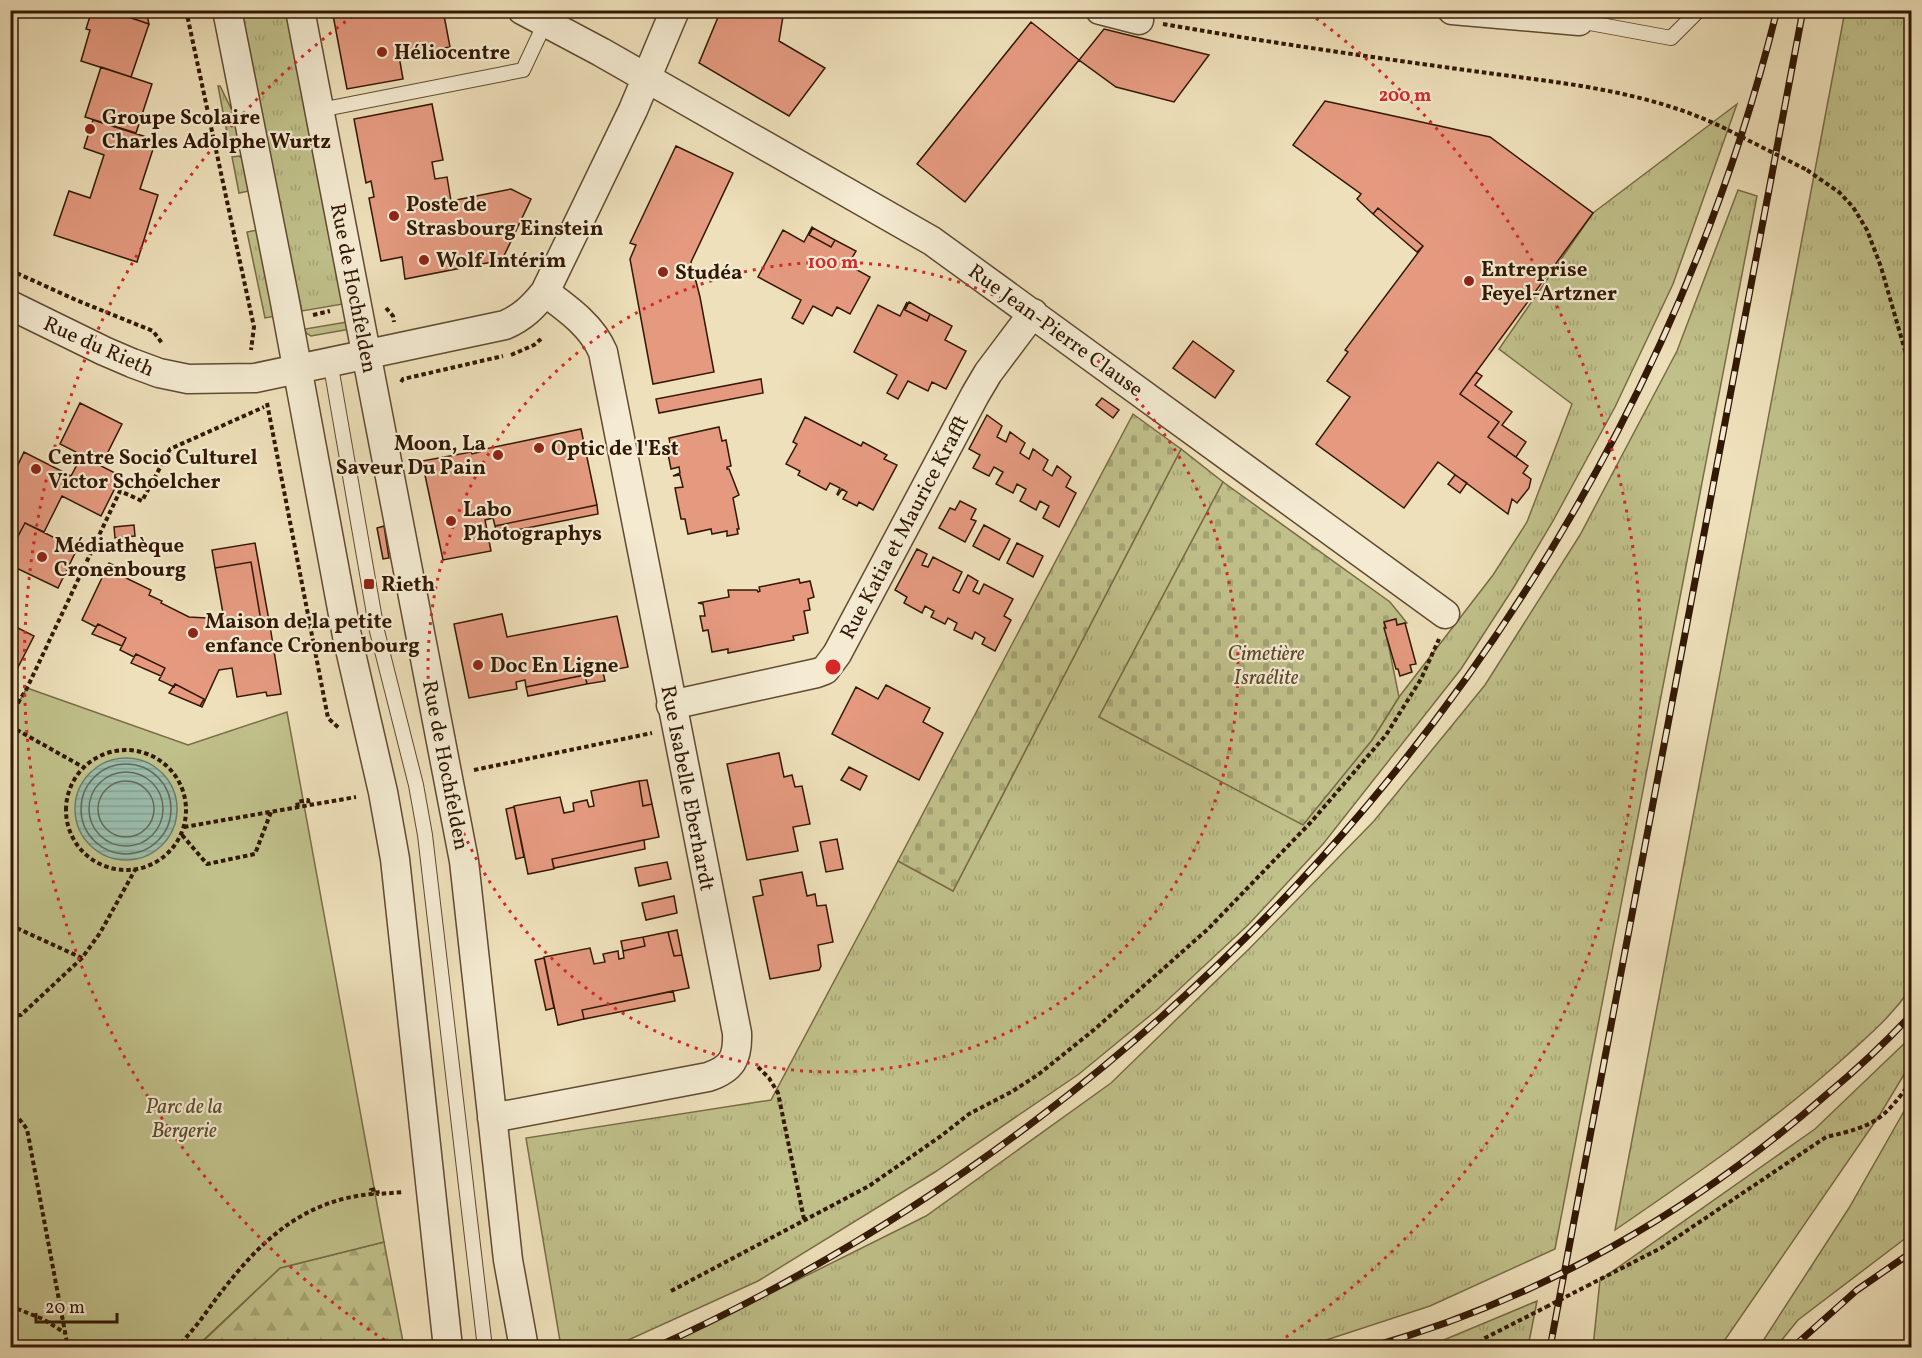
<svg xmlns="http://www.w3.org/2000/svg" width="1922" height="1358" viewBox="0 0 1922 1358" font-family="Vollkorn,serif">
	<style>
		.grass { fill: url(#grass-tufts); stroke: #796c46; stroke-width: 1.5 }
		.forest { fill: url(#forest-firs); stroke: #796c46; stroke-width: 1.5 }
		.cemetery { fill: url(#cemetery-stones); stroke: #796c46; stroke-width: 1.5 }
		.park { fill: #c0c08a; stroke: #796c46; stroke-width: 1.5 }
		.water { fill: url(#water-rules); stroke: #707b68; stroke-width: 1.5 }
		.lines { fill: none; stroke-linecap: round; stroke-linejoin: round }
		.shore { stroke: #666a58; stroke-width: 1.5 }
		.building { fill: #e59a80; stroke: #321803; stroke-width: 1.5 }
		.service-casing { stroke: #614a31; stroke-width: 16 }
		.minor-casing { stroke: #614a31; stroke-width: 31 }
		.path { stroke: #321803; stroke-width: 4; stroke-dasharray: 4.5 3; stroke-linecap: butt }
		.service { stroke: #f4ebd2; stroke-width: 14 }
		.minor { stroke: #f4ebd2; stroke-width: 28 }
		.rail-casing { stroke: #321803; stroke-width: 7 }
		.rail { stroke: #f4ebd2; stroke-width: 4.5; stroke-dasharray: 14; stroke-linecap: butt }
		.path-bridge { stroke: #321803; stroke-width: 4; stroke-dasharray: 4.5 3; stroke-linecap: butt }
		.ring { fill: none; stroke: #d62828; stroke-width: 3; stroke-dasharray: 3 6 }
		.poi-dot { fill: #8f2418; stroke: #f4ebd2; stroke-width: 2 }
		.labels { text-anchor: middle; stroke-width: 4.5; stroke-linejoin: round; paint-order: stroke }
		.poi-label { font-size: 21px; font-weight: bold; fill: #321803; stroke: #f4ebd2; text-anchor: start }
		.street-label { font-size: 21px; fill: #321803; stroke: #f4ebd2 }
		.park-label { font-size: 21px; font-style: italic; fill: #5d4a2c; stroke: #f4ebd2 }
		.centre { fill: #d62828; stroke: #f4ebd2; stroke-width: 3 }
		.ring-label { font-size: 18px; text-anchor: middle; font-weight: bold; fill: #d62828; stroke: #f4ebd2; stroke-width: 4.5; stroke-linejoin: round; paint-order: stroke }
	</style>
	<defs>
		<pattern id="grass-tufts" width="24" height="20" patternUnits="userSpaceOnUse" patternTransform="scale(1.5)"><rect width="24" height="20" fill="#c0c08a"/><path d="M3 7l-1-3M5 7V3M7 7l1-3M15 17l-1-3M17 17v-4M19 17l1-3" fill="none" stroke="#a5a475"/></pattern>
		<pattern id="forest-firs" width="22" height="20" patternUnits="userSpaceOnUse" patternTransform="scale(1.5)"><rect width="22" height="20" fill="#c0c08a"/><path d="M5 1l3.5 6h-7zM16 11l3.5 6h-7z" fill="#a5a475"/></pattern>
		<pattern id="cemetery-stones" width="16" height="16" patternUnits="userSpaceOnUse" patternTransform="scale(1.5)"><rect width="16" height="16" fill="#c0c08a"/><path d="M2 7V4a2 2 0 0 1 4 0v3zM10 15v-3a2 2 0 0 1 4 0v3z" fill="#a5a475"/></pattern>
		<pattern id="water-rules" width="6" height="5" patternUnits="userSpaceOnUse" patternTransform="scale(1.5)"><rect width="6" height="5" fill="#9abdac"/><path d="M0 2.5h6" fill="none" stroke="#85a292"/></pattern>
	</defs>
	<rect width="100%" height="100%" fill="#eee0ba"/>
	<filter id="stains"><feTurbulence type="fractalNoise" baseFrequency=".00333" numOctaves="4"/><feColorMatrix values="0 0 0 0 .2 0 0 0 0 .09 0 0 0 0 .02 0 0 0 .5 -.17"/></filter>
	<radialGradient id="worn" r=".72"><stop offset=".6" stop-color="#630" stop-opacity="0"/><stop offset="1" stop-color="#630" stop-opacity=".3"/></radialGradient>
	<!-- grass -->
	<path class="grass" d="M235,11H292L349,303L302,311Z
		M1845,11H1911V988C1891,1017 1870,1034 1845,1057C1774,1121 1694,1176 1615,1230Z
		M218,86H220L243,133L246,146L230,149Z
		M1737,104L1673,284L1615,407L1553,521L1514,587L1461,669L1323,844L1249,924L1158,1009L1079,1074L935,1172L758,1281L613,1347H561L526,1138L771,1100L898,861L953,891L1181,449L1223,482L1099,717L1303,824L1372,740L1399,697L1493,575L1527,522L1572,404L1499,349L1593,213Z
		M239,156L243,158L249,191L239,193L232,157Z
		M1738,190L1757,196L1555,1249L1430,1306L1305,1347H663L926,1216L1111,1083L1250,948L1374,821L1485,685L1580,535L1677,351Z
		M262,229L276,316L265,318L247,232Z
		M353,321L350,329L311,336L306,333L305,329Z
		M1911,1037V1063L1879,1116L1720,1347H1593L1600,1280L1815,1129Z
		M1911,1099V1234L1798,1320L1776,1347H1759L1849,1208Z
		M1537,1301L1528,1347H1427Z"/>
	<!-- forest -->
	<path class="forest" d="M384,1242L404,1347L196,1348L280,1268Z"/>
	<!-- cemetery -->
	<path class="cemetery" d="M1133,414L1181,449L953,891L898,861Z
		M1223,482L1390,602L1407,623L1397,625L1395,619L1384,623L1399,697L1372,740L1303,825L1099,717Z"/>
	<!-- park -->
	<path class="park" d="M27,688L188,745L287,712L384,1242L280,1268L196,1347L11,1348V716Z"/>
	<!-- water -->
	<path class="water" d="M75 809a51 51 0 1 1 102 0a51 51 0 1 1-102 0Z"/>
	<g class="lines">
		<!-- shore -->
		<path class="shore" d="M81 809a45 45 0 1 1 90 0a45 45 0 1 1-90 0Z
			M89 809a37 37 0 1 1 74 0a37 37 0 1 1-74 0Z
			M98 809a28 28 0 1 1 56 0a28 28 0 1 1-56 0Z"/>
	</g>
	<!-- building -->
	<path class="building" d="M97,10H108L149,24L131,77L81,61L90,30L86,29L91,13L95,15Z
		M108,10H146L149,24Z
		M332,10H443L450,47L399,56L403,79L347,89Z
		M721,10H784L779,41L825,68L789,116L699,63Z
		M1031,22L1079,60L965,202L917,164Z
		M1104,29L1209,55L1174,102L1116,87L1079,60Z
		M101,67L152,84L136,133L85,117Z
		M1325,101L1490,137L1593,213L1460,394L1499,422L1488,437L1528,466L1523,473L1531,479L1529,488L1517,503L1512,499L1508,514L1438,462L1404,508L1316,444L1350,397L1327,381L1348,352L1345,350L1423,246L1378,208L1373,214L1357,199L1361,194L1293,145Z
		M432,104L443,160L432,162L435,179L447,177L451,201L511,189L531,199L502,260L405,279L402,257L381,261L369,198L374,197L371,181L366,183L354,119Z
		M93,120L156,140L140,189L158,195L137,262L54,235L69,191L90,198L104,155L84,148Z
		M676,146L733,173L691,262L700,297L714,372L653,384L630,259L636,245L630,243Z
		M1378,208L1423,246L1417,252L1373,214Z
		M812,227L813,228L809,235L831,247L835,240L856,251L848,265L870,277L850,314L837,307L832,316L813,306L803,324L792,318L801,300L758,277L783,230L804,242Z
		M813,228L835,240L831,247L809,235Z
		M907,302L905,310L927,321L930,314L952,326L945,340L966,351L946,389L932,382L928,391L908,381L898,399L887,393L897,375L854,352L878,305L900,316Z
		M909,302L930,314L927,321L905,310Z
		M1193,341L1234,371L1215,398L1173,368Z
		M1476,372L1482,376L1475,385L1512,412L1502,425L1526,442L1516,457L1488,437L1499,422L1460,394Z
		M761,379L763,393L659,413L656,399Z
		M1102,398L1119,410L1113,418L1096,405Z
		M80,403L122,424L101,466L121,476L101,516L62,496L44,532L25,523L17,538L10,535V471L14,473L24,452L71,476L82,455L60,444Z
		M987,415L1002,426L997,437L1006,442L1010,432L1025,443L1020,453L1029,459L1033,449L1048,460L1043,470L1052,476L1057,466L1071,477L1066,487L1076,493L1059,527L1043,518L1049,506L1040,501L1036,510L1020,501L1026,489L1017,484L1013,493L996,484L1003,472L994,467L989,476L973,468L980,455L969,449Z
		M805,417L861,446L863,442L887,455L884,459L897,465L873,510L859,502L857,506L843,499L847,492L842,489L838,495L837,494L840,488L830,483L826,490L798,475L800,471L786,464L797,444L793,442Z
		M719,427L722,441L726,440L731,466L727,467V469H729L739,495L733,498L739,529H737L738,534L727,536V531L712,534L711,529L688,534L685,519H681L675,488L683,487L680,475L673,476L680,473L679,467L671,469L668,454L672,453L669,438Z
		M581,429L597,505L495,526L493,518L485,520L491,551L443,560L422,461L471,452L472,454L480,452V450Z
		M1455,475L1467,483L1460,493L1448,484Z
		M960,501L976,509L971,519L976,521L965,542L939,528L950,508L955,510Z
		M597,505L598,514L497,534L495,526Z
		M25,523L77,549L58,588L10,565V535L17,538Z
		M134,525L135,536L115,538L114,527Z
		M984,525L1010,539L999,560L973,546Z
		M384,526L389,558L383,559L377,528Z
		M255,543L270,626L262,627L251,562L215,568L212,550Z
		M1017,543L1043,556L1033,577L1007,563Z
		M917,549L927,554L922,565L928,567L933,557L962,572L953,590L959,593L968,575L978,581L973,591L979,594L984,584L1013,599L1004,616L1011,620L995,651L982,644L985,638L975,632L972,639L954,630L957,623L948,618L945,624L931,617L934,611L925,606L922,613L904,603L907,597L895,590Z
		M251,562L262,627L270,626L281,694L267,696L266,692L237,697L232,668L219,670L202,707L200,706L204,699L175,684L174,687L159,680L165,668L136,654L134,657L120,650L126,638L98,624L96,627L82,620L109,563L124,570L122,576L151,590L149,595L162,601L161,603L189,617L224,619L215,568Z
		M799,579L800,583L810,581L814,597L808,599L810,610L804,611L808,633L793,636L794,640L728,653V649L712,652L708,630L703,631L700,616H705L703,604L698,603L729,597L728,590H757L758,592L760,591L759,587Z
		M502,614L507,637L617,616L628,667L603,672L605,681L587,684L585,675L526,687L525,680L516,682L517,689L469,698L454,624Z
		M1396,619L1397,625L1405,623L1416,664L1410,665L1412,672L1400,676L1398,669H1396L1384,628H1386L1384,622Z
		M10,624L34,636L14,675L10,673Z
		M98,624L126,638L122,646L92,634Z
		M136,654L165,668L161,676L131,663Z
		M585,675L587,684L528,696L526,687Z
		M175,684L204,699L200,706L169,693Z
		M886,685L930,708L923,722L943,733L919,780L832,734L856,687L878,699Z
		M779,753L784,777L792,775L795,787L802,786L810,824L793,827L798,851L747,860L727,764Z
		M849,767L867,776L860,790L841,780Z
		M647,780L652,804L643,806L639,781Z
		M639,781L643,806L652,804L659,837L552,859L554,869L528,874L514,806L560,797L564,813L574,811L573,803L587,800L589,807L594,806L591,791Z
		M514,807L524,857L516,859L506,809Z
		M837,839L843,869L826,872L820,842Z
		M644,840L645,849L554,868L552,859Z
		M667,862L671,879L639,886L635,868Z
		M802,872L807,896L815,894L817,906L826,905L833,942L818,945L821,966L819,970L770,979L753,897L763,895L760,880Z
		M674,896L677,913L646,920L642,903Z
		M677,930L682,955L674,956L668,932Z
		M668,932L674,956L682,955L689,988L582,1010L584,1019L558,1025L544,957L590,948L594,964L605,962L603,954L618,951L619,959L624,958L623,951L645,946L643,937Z
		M643,937L645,946L623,951L621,941Z
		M544,958L554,1008L546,1010L535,960Z
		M673,991L675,1001L584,1019L582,1010Z"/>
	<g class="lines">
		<defs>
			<path id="service" d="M1579,21L1671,38L1699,10
				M320,110L523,70L545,23
				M330,361L377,631L416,785L425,835L485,1348"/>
			<path id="minor" d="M227,10L284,297L347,636L383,792L395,859L448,1348
				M300,10L464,861L508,1260L524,1348
				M522,10L601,52L932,241L1445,614
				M1100,10L1139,20
				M1452,10L1579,21
				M10,305L104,351L132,363L159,373L188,379L255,378L505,325C523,317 533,307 545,292L633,110L675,10
				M671,705L817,673L825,670L837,654L975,395L988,373L1033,313
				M492,1118L708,1077C732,1069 738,1058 737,1033L603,352C592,326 568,309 545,292"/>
		</defs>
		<!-- service casing -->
		<use href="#service" class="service-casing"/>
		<!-- minor casing -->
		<use href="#minor" class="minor-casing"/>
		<!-- path -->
		<path class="path" d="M186,10L254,327L251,350
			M1163,24C1266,42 1370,57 1473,71C1560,83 1649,90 1728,130
			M1807,170L1840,193L1853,207L1867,230L1881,267L1912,375
			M10,270L76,300L153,331L162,343
			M386,308L393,316L394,322
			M313,315L330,311
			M511,355L534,345L541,339
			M401,382L403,379L503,356
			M267,403L328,718L340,729
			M10,716L27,688L120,491L142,501L170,449L264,407
			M10,726L83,767
			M66 810a60 60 0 1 1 120 0a60 60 0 1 1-120 0Z
			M474,770L652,733
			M298,807L297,802L308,800L309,805
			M184,827L356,797
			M182,835L207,864L255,854L271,812
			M10,925L82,958L100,933L135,870
			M10,1016L21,1015L82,958
			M758,1067L769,1078L778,1093L804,1219
			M10,1107L27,1129L68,1348
			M1587,1286L1661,1248L1826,1137C1874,1126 1883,1121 1912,1080
			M671,1291L869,1186L941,1136L969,1114L1013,1091L1039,1074L1095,1029L1208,929L1312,821L1386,735L1421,679L1439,639
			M10,1306L43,1319L65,1333
			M175,1348C194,1332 207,1310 222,1291C262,1239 305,1200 372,1194L371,1190L377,1189L378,1194L404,1192
			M1473,1348L1485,1338L1546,1307"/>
		<!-- service -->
		<use href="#service" class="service"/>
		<!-- minor -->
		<use href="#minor" class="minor"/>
		<defs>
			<path id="rail" d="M654,1348C1204,1098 1631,598 1777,10
				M1367,1348C1537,1301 1694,1211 1826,1095C1856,1070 1885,1043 1912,1014
				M1550,1348L1803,10
				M1792,1348L1857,1290L1912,1252"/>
		</defs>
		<!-- rail casing -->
		<use href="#rail" class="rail-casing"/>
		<!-- rail -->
		<use href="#rail" class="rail"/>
		<!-- path-bridge -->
		<path class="path-bridge" d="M1728,130L1807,170
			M1546,1307L1587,1286"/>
	</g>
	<!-- distance rings -->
	<g class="ring">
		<circle cx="833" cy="667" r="405"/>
		<path d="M392 1345A809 809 0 0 1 357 13M1309 13A809 809 0 0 1 1274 1345"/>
	</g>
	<!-- markers -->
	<g class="poi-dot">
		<circle cx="382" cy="52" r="6"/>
		<circle cx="90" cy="129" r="6"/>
		<circle cx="394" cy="216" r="6"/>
		<circle cx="424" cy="260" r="6"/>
		<circle cx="663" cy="272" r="6"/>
		<circle cx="1469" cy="281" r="6"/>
		<circle cx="539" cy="448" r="6"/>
		<circle cx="498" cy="455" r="6"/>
		<circle cx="36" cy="469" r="6"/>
		<circle cx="451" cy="521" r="6"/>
		<circle cx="42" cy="557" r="6"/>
		<rect x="363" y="578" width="12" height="12" rx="3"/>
		<circle cx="193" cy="633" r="6"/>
		<circle cx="478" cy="665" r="6"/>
	</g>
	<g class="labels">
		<!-- poi labels -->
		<g class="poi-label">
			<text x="394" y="59">Héliocentre</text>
			<text x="102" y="124">Groupe Scolaire<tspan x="102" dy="24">Charles Adolphe Wurtz</tspan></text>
			<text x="406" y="211">Poste de<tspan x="406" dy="24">Strasbourg Einstein</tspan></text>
			<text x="436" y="267">Wolf Intérim</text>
			<text x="1481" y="276">Entreprise<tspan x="1481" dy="24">Feyel-Artzner</tspan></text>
			<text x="675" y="279">Studéa</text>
			<text x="486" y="450" text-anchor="end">Moon, La<tspan x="486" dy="24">Saveur Du Pain</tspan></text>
			<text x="551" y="455">Optic de l'Est</text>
			<text x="48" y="464">Centre Socio Culturel<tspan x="48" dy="24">Victor Schoelcher</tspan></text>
			<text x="463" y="516">Labo<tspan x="463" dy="24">Photographys</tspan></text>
			<text x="54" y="552">Médiathèque<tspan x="54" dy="24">Cronenbourg</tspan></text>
			<text x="381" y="591">Rieth</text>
			<text x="205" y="628">Maison de la petite<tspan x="205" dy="24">enfance Cronenbourg</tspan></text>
			<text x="490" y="672">Doc En Ligne</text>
		</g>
		<!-- street labels -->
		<g class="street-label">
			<text transform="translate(354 288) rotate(79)" y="7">Rue de Hochfelden</text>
			<text transform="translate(1056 330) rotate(36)" y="7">Rue Jean-Pierre Clause</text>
			<text transform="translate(99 346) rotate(24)" y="7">Rue du Rieth</text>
			<text transform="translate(904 527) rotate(-62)" y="7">Rue Katia et Maurice Krafft</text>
			<text transform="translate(446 765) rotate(79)" y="7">Rue de Hochfelden</text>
			<text transform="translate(688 788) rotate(79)" y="7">Rue Isabelle Eberhardt</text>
		</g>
		<!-- park labels -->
		<g class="park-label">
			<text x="1266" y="660">Cimetière<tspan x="1266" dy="24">Israélite</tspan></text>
			<text x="184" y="1113">Parc de la<tspan x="184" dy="24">Bergerie</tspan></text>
		</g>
	</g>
	<circle cx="833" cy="667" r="9" class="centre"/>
	<g class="ring-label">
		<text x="1405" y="101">200 m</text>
		<text x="833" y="268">100 m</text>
	</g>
	<!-- margin -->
	<rect width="1922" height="1358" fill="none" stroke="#eee0ba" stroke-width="36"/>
	<rect x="12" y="12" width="1898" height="1334" fill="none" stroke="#321803" stroke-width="3"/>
	<rect x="18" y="18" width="1886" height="1322" fill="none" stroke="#321803" stroke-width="1.5"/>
	<!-- scale -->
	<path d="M36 1313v9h81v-9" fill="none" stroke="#321803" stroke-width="3"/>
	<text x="45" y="1313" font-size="18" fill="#321803" stroke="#f4ebd2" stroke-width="4.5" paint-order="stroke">20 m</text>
	<rect width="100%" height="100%" filter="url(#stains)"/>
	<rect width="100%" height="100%" fill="url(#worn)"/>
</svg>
